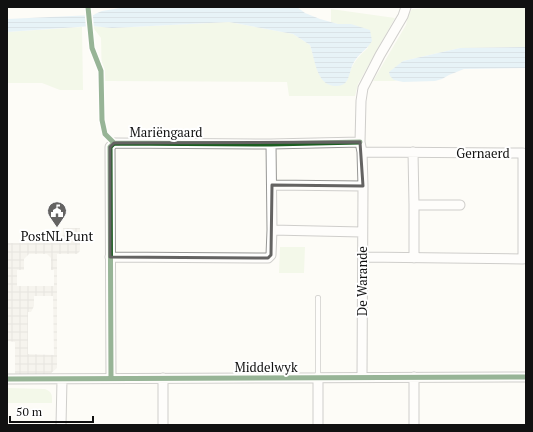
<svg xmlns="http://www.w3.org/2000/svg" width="533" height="432" viewBox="0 0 533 432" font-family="'PT Serif',serif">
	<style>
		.grass { fill: #e7f3d7 }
		.plaza { fill: url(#plaza-grid); fill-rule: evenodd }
		.water { fill: url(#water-rules) }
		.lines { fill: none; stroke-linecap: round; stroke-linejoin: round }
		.service-casing { stroke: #979795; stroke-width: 6 }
		.minor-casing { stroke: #979795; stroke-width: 11 }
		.service { stroke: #fffffe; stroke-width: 4.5 }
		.minor { stroke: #fffffe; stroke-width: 9 }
		.cycleway-casing { stroke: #fff; stroke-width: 8 }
		.cycleway { stroke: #1b5e20; stroke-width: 5 }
		.marked { fill: none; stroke: #646362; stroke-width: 3; stroke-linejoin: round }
		.labels { text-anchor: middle; stroke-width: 4; stroke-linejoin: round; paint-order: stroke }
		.street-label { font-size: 13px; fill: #111; stroke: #fff }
		.poi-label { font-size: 13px; fill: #111; stroke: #fff }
	</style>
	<defs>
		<pattern id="plaza-grid" width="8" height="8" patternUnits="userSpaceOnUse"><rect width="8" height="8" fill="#edebe2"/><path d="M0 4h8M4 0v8" fill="none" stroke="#cac8c1"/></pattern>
		<pattern id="water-rules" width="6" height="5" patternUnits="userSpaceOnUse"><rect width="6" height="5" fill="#cde8f7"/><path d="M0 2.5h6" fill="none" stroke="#afc6d3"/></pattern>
	</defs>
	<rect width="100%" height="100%" fill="#fdfcf7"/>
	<!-- grass -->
	<path class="grass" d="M455,7H526V47L460,48L403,61L394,80L398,81H373L406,25L408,16L412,9Z
		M331,9L395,18L358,84L355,96H289L287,82L102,81L101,38L92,26L112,28L229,22L293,34L310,45L318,71L346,82C352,66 354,60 368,48L351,24H338L331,22Z
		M82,27L83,90H60L42,83H7V32Z
		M280,247H305L304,273H279Z
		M7,388L45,389C53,392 52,396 52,403H7Z"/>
	<!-- plaza -->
	<path class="plaza" d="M63,228H80V251L77,254H57V368L50,374H15V342L7,341V243H62ZM29,254H47L51,258V270H54V286H17V270H24V259ZM34,296H53L54,355L28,354V312H31L34,306Z"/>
	<!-- water -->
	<path class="water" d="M194,7H297L305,13L320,19L338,24H351L370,30L372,41C367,50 359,53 354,62C350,68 350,77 346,82C343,86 338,86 334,86C316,84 315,59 310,45L293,34L229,22L112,28L92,26L7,32V19L94,15L95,14L102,11L120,8Z
		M526,47V68L464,69L449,75L442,79L435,81L403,82L394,80L390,76L389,72L403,61L460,48Z"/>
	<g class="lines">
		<defs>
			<path id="service" d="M318,377V298"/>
			<path id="minor" d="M362,152L523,153V259L363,257
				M413,152L414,205H460
				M272,185L363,186
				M272,230L362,232
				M110,257L268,258L271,255L272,230L271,144
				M414,258V205
				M318,377V425
				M362,377L363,186L362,152L360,142L361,101L363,88L380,55L403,16L406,7
				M111,378L110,147L114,143L271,144L360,142
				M163,378V425
				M7,379L526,377
				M61,425L62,380
				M414,425V377"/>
		</defs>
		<!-- service casing -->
		<use href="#service" class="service-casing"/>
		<!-- minor casing -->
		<use href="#minor" class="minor-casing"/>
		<!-- service -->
		<use href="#service" class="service"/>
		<!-- minor -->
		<use href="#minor" class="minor"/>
		<defs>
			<path id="cycleway" d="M88,7L92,48L101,71L102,120L105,134L114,143
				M111,378L110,147L114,143L271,144L360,142
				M7,379L526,377"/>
		</defs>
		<!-- cycleway casing -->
		<use href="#cycleway" class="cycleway-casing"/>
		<!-- cycleway -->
		<use href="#cycleway" class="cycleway"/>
	</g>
	<!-- marked area -->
	<path d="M0 0H533V432H0ZM360,142L363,186L272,185L271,255L268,258L110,257V147L114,143Z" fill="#fdfcf7" fill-opacity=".55" fill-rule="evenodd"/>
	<path class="marked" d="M360,142L363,186L272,185L271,255L268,258L110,257V147L114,143Z"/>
	<!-- icons -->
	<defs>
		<symbol id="civic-pin" viewBox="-11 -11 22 30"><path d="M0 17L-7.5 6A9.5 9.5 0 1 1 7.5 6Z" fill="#646362" stroke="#fff"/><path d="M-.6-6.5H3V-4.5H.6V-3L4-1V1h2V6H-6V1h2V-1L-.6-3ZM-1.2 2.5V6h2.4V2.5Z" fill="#fff"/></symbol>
	</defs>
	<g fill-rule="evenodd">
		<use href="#civic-pin" x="46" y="200" width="22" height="30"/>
	</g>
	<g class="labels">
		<!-- street labels -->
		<g class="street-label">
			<text x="166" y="137">Mariëngaard</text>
			<text x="483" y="158">Gernaerd</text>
			<text transform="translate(362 281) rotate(-90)" y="5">De Warande</text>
			<text x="266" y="372">Middelwyk</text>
		</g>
		<!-- poi labels -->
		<g class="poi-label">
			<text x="57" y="241">PostNL Punt</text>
		</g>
	</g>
	<!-- border -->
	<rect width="533" height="432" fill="none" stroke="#111111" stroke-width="16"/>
	<!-- scale -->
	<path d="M10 416v6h83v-6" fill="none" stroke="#111111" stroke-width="2"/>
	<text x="16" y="416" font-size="12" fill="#111111" stroke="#ffffff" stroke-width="3" paint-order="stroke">50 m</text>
</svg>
